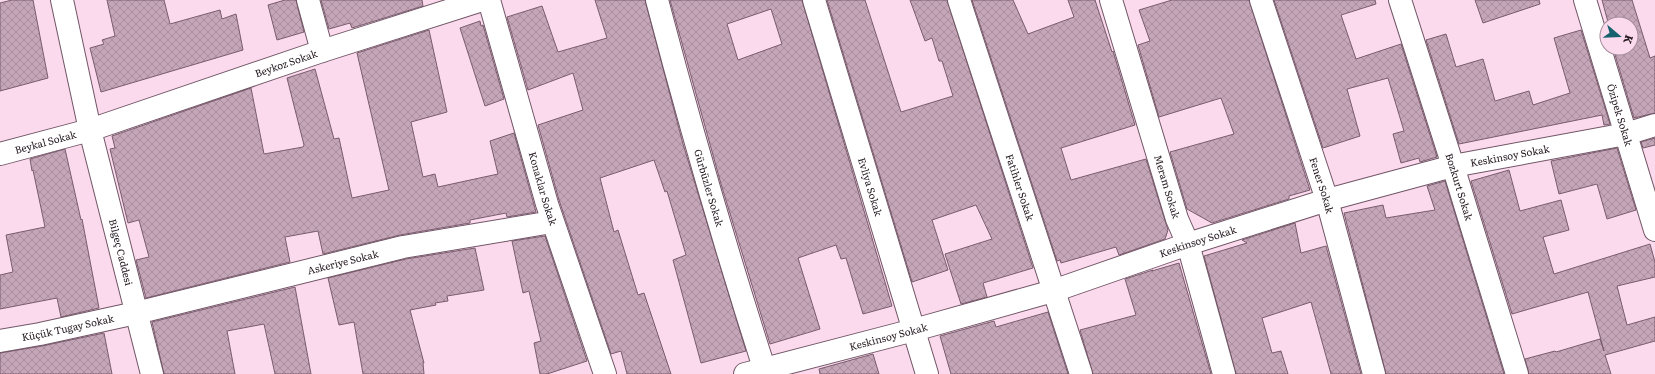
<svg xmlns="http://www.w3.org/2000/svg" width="1655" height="374" viewBox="0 0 1655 374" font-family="Literata,serif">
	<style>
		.building { fill: url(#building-cross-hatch); stroke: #785c6d; fill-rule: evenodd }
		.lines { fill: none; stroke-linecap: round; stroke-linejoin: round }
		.minor-casing { stroke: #715666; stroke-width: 24 }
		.tertiary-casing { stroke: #715666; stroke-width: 24 }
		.minor { stroke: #fff; stroke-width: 22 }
		.tertiary { stroke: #fff; stroke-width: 22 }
		.labels { text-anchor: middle; stroke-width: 3; stroke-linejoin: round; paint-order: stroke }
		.street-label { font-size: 10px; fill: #241920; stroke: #fbdaed }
	</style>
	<defs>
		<pattern id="building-cross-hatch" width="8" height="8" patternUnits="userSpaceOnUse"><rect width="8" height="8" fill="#c5a6b8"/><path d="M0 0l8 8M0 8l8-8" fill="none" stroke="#a98e9e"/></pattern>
	</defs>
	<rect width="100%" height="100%" fill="#fbdaed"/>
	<!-- building -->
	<path class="building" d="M12,0H33L48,78L0,91V3Z
		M107,0H164L170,24L220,10L222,19L236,14L243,50L101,92L90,48L104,44L102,40L115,36Z
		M285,0H296L304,32L277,40L268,5Z
		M321,0H422L423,6L352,28L350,23L329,29Z
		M595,0H645L683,144L746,351L701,363L673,260L686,255L667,191L665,192L654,160L600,178L614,232L618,230L638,295L644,293L671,374H627L621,351L611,354L559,200L538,125L583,110L573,73L528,90L507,17L542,6L558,52L607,38Z
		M670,0H802L892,306L863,314L846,258L841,259L836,245L798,258L820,329L770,344L721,184ZM771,9L782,44L738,60L727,24Z
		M827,0H865L901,112L953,96L942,61H939L932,38L925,41L910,0H947L1033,268L983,283L987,297L961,304L945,254L992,239L976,205L932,220L948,270L912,282Z
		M972,0H1013L1028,34L1074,17L1068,0H1095L1112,52L1113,51L1135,125L1061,148L1071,180L1146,159L1168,230L1165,239L1119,255L1116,247L1061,263L1060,260L1057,261Z
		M1172,0H1249L1310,190L1289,196V199L1212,223L1187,209L1170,152L1234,134L1221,98L1159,117L1138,45L1150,41L1139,10Z
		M1274,0H1375L1376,4L1341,15L1356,59L1401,44L1437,157L1420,162L1419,158L1401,163L1393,134L1404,131L1388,78L1347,89L1360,136L1323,148Z
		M1475,0H1539L1540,4L1483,23Z
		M1602,0H1632L1650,58L1655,56V113L1634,118L1613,48H1631V24H1607V29L1605,23L1608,22Z
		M480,21L481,26L483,25L504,99L485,106L460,28Z
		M429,30L447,112L411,122L423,177L435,174L438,187L498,174L490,141L514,133L536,212L507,217L506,213L470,220V223L400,235L323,254L318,231L285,237L290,262L146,298L136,260L149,257L139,220L128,223L110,149L115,148L112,136L251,88L264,154L303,147L304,145L287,78L315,69L334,139L339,138L352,198L389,190L357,53Z
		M1581,30L1610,124L1604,125L1602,115L1459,144L1426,40L1446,34L1456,67L1483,59L1495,101L1529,91L1533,105L1570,93L1554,38Z
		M1655,138V145L1643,148L1641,142Z
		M1617,148L1636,210L1607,219L1597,184L1559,194L1551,161Z
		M65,149L81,220L82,219L99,308L61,317L57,298L0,309V275L13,272L6,235L45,227L33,170L32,171L30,159Z
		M1509,170L1520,211L1561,200L1569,230L1543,237L1554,274L1650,244L1655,262V277L1617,286L1627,325L1655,317V341L1605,355L1611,374H1529L1525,359L1555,351L1556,352L1600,339L1604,351L1588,292L1512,314L1471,181Z
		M1445,181L1504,374H1386L1344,213L1383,205L1386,218L1435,210L1427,186Z
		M1295,223L1301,253L1326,246L1361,374H1331L1311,302L1262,318L1272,353L1281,351L1288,374H1236L1204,256L1247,243L1242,240Z
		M545,236L587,361L547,374H540L534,343L541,341L529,291L523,293L512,241Z
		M475,248L484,290L447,296L448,301L435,303L436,305L410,310L424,363H423L424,374H363L354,322L339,325L328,278L406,259Z
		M1179,263L1211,374H1093L1080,330L1136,315L1125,279L1153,270L1152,271Z
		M295,287L311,374H275L264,324L227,331L235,374H164L152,322Z
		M1048,312L1068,374H951L940,336L994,321L996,327Z
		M104,333L112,374H0V353L42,346Z
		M873,354L879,374H820L819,369Z"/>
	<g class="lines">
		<defs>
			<g id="minor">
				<path d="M308,0L322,51"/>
				<path id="s1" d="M489,0L547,204L605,374"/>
				<path id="s2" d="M657,0C690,126 726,250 766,374"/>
				<path id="s3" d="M814,0L927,374"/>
				<path id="s4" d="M959,0L1081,374"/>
				<path id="s5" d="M1111,0L1177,219L1188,244L1224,374"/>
				<path id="s6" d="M1261,0L1327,200L1374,374"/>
				<path id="s7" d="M1400,0L1453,166L1517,374"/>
				<path id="s8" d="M1585,0L1655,230"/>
				<path id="s9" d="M0,154L90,130"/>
				<path id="s10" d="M0,341L40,334L136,313L403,247L552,222"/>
				<path id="s11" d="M745,374L914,330L1053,291L1188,244L1327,200L1453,166L1626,134L1655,125"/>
			</g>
			<g id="tertiary">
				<path id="s12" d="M62,0L90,130L152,374"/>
				<path id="s13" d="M90,130L322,51L482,0"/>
			</g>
		</defs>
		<!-- minor casing -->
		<use href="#minor" class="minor-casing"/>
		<!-- tertiary casing -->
		<use href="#tertiary" class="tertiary-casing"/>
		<!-- minor -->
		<use href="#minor" class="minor"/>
		<!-- tertiary -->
		<use href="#tertiary" class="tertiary"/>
	</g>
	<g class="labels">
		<!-- street labels -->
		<g class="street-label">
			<text dy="4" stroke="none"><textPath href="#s13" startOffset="207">Beykoz Sokak</textPath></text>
			<text dy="4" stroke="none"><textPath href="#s8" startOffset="120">Özipek Sokak</textPath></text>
			<text dy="4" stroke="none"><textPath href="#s9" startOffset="47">Beykal Sokak</textPath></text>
			<text dy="4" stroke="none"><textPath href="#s11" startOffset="796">Keskinsoy Sokak</textPath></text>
			<text dy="4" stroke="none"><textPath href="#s6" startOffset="195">Fener Sokak</textPath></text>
			<text dy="4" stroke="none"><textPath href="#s3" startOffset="195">Evliya Sokak</textPath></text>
			<text dy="4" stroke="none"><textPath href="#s4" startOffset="197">Fatihler Sokak</textPath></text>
			<text dy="4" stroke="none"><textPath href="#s5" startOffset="195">Meram Sokak</textPath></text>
			<text dy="4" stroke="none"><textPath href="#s7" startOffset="196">Bozkurt Sokak</textPath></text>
			<text dy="4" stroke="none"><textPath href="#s1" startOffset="196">Konaklar Sokak</textPath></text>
			<text dy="4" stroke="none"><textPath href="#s2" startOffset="195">Gürbüzler Sokak</textPath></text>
			<text dy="4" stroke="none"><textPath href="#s11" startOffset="472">Keskinsoy Sokak</textPath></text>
			<text dy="4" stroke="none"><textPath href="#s12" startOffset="259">Bilgeç Caddesi</textPath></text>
			<text dy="4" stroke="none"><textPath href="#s10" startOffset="352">Askeriye Sokak</textPath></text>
			<text dy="4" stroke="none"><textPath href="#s10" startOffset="69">Küçük Tugay Sokak</textPath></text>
			<text dy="4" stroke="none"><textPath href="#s11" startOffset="148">Keskinsoy Sokak</textPath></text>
		</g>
	</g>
	<!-- north arrow -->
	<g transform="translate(1619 36) rotate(109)"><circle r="19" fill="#fbdaed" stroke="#a58d9b"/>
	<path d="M0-3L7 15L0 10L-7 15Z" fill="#15616d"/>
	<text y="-6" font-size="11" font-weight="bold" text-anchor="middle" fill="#241920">K</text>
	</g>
</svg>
